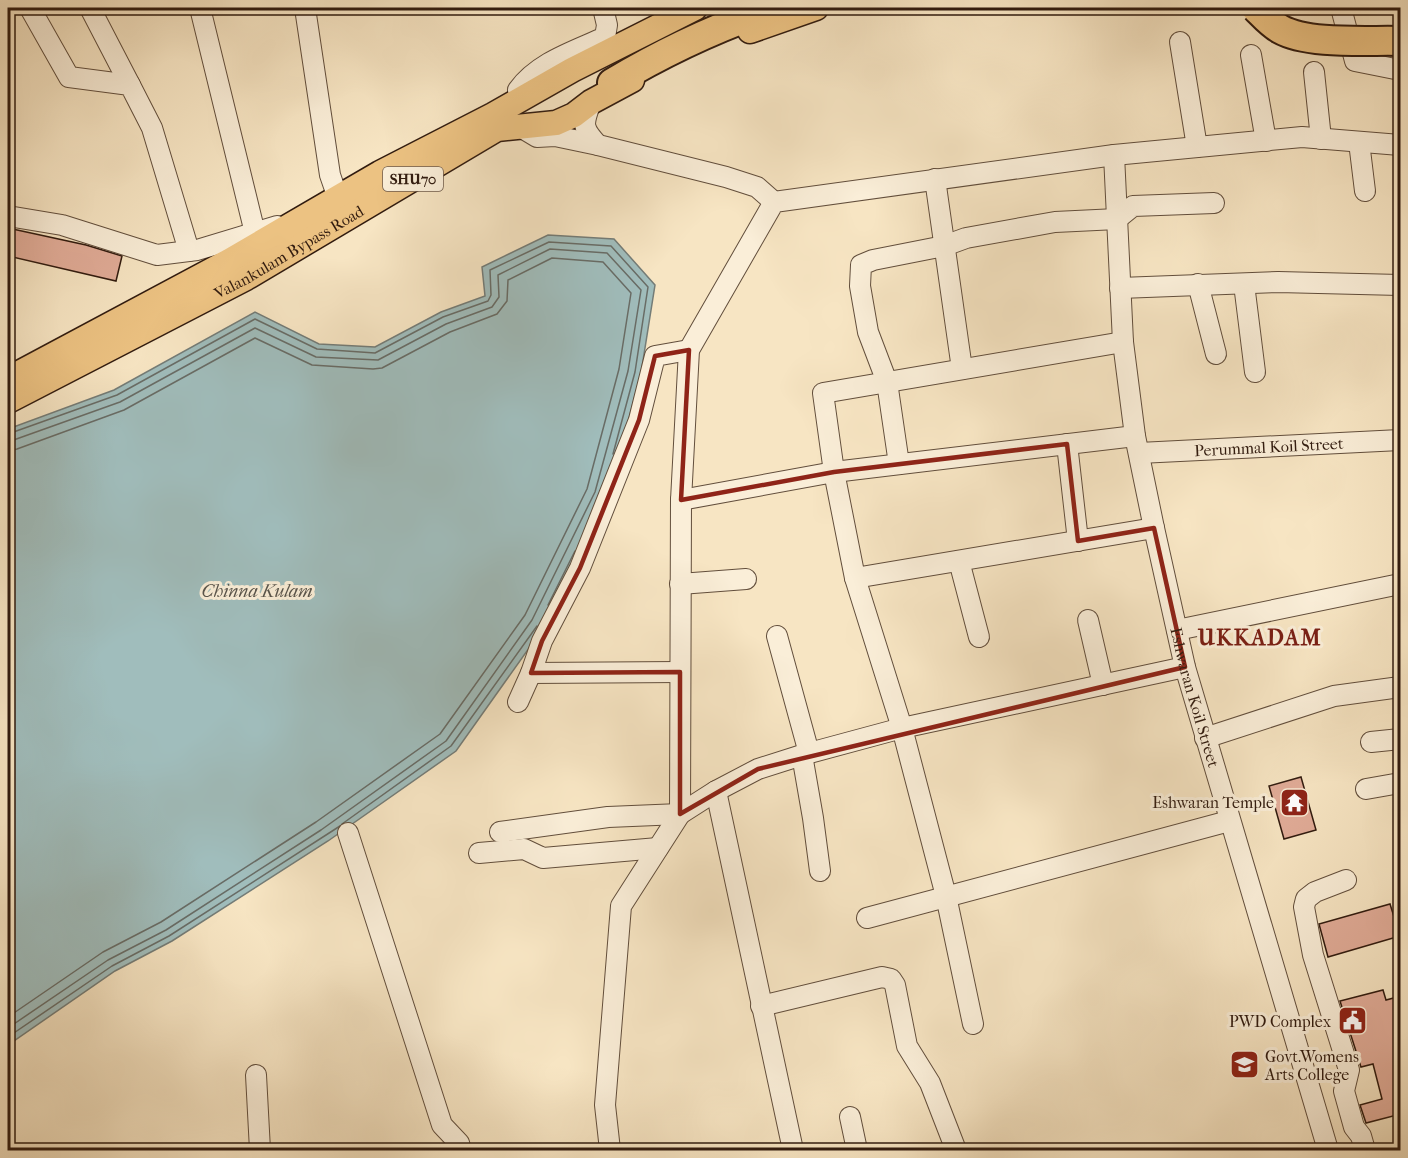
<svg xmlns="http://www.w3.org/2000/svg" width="1408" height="1158" viewBox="0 0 1408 1158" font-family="'IM FELL French Canon',serif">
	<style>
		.water { fill: #a0bdbc; stroke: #747c77; stroke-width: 1.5 }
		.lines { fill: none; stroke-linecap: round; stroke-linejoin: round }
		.shore { stroke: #686c66; stroke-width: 1.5 }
		.building { fill: #e1ac98; stroke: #311b0f; stroke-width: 1.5 }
		.minor-casing { stroke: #624e3c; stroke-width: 22 }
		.major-casing { stroke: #311b0f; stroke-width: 27 }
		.highway-casing { stroke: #311b0f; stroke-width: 32 }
		.minor { stroke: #faeed8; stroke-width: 20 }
		.major { stroke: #ecc282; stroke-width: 24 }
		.highway { stroke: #ecc282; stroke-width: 28 }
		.highway-bridge-casing { stroke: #311b0f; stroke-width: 32; stroke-linecap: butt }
		.highway-bridge { stroke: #ecc282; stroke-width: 28 }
		.marked { fill: none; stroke: #8f2418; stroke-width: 4.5; stroke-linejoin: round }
		.labels { text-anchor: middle; stroke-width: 6; stroke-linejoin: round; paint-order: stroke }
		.shield { fill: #faeed8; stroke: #6d5a4b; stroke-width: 1.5 }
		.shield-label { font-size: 15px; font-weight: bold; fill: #311b0f }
		.street-label { font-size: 16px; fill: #311b0f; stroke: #faeed8 }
		.poi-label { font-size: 16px; fill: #311b0f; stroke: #faeed8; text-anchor: end }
		.water-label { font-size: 18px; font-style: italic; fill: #58544c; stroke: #faeed8 }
		.district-label { font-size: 22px; font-weight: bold; letter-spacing: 1.5px; fill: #7a1f14; stroke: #faeed8 }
	</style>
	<rect width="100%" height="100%" fill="#f7e5c3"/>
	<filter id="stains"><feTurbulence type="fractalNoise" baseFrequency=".00333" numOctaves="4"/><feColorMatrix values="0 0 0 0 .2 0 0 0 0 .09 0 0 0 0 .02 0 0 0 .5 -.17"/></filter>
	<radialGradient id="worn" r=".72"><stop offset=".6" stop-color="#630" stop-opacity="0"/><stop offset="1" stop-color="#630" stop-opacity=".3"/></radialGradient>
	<!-- water -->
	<path class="water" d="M548,235L614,239L655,285L641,373L608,497L544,627L456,751L328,841L172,941L115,971L8,1045V429L114,390L255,312L319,344L375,347L441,312L485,296L482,267Z"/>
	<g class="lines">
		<!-- shore -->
		<path class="shore" d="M8,434L117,395L255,319L317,349L375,353L443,317L488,301L491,295L490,270L549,242L611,246L648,287L635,372L613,454
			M8,442L120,402L255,328L316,357L378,360L446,324L492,307L499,297L498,275L550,249L607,253L641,290L628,371L595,492L532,620L446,741L321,830L166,930L108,960L8,1028
			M8,451L17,449L124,410L255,338L312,365L373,369L382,368L450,332L497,314L507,301L508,280L552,258L603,262L631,293L619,369L587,489L525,615L440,734L316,822L161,922L103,952L8,1017
			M548,605L575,551
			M342,824L451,746L537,626
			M8,1037L112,966L169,936L340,826"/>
	</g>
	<!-- building -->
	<path class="building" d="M8,228L86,245L122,256L116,281L8,256Z
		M1301,777L1316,830L1284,839L1269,786Z
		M1390,904L1400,936L1328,957L1319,924Z
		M1383,990L1386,1000L1401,996V1045H1398L1401,1057H1397L1401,1069V1114L1366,1123L1360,1105L1382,1099L1373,1064L1361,1067L1340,1001Z"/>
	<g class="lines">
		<defs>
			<g id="minor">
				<path d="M30,8L69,77L130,85L152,128L189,251"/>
				<path d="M90,8L130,85"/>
				<path d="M200,8L255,233"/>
				<path d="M305,8L330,175L338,198L346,209"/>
				<path d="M1341,8L1355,61L1400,70"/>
				<path d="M1180,42L1197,147"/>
				<path d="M1251,55L1266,141"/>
				<path d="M1314,72L1321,139"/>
				<path d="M521,99L518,90C538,62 575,51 605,37L607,25L603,8"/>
				<path d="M591,102C583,124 581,127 598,145L726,177L757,187L774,202"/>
				<path d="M522,128L537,137L555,136L598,145"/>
				<path d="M1359,142L1365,191"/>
				<path id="s1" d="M1114,155L1123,342L1135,436L1154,528L1185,667L1328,1150"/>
				<path d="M935,179L962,369"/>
				<path d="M8,216L62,225L157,255L197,250L277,226"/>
				<path d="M1198,284L1216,354"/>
				<path d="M1244,284L1255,372"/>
				<path d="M1120,288L1278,282L1400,285"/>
				<path d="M1067,444L1078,541"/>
				<path id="s2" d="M1139,453L1400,440"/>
				<path d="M899,464L887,382L868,332L860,286L861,265L873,260L944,246L966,238L1055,222L1117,219L1133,206L1214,203"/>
				<path d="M681,500L834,472L1135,436"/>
				<path d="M959,561L979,637"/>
				<path d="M855,578L1154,528"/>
				<path d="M680,584L746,579"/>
				<path d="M1088,620L1103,685"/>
				<path d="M1177,630L1400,584"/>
				<path d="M777,636L809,753"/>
				<path d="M531,673L680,672"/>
				<path d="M518,702L531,673L542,641L580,568L639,420L655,356L689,350"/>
				<path d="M1205,738L1334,696L1400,687"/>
				<path d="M1371,742L1400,739"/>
				<path d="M802,755L813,818L820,871"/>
				<path d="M1366,789L1400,783"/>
				<path d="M716,791L793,1150"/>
				<path d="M500,832L608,817L680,814L716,791L758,769L802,755L902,728L1185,667"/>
				<path d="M348,833L442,1125L459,1143L461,1150"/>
				<path d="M479,853L524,849L543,858L658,848"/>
				<path d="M1346,880L1315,892L1306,899L1304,907L1313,955L1349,1070L1344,1091L1354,1127L1361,1136L1365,1150"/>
				<path d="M867,918L1229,821"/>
				<path d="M761,1006L882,977L891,979L895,985L907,1046L930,1083L956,1150"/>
				<path d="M973,1024L946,896L902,728L855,578L834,472L823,393L1123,342"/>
				<path d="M256,1075L260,1150"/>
				<path d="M850,1117L857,1150"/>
				<path d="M610,1150L605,1105L621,906L680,814L681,500L689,350L774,202L1114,155L1302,137L1400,145"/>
			</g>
			<g id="major">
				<path d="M750,31L816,8"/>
				<path d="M8,379L229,261L380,173L493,115L572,70L695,8"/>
				<path id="s3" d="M8,401L246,278L497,129L556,123L574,115L591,102L632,80"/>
			</g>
			<path id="highway" d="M612,83C662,53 717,27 773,8"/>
		</defs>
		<!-- minor casing -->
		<use href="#minor" class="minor-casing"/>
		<!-- major casing -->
		<use href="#major" class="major-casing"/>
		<!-- highway casing -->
		<use href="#highway" class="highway-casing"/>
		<!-- minor -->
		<use href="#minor" class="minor"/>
		<!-- major -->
		<use href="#major" class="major"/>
		<!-- highway -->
		<use href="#highway" class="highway"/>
		<defs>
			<path id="highway-bridge" d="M1256,8C1263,15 1271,24 1280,29C1308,45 1369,40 1400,41"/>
		</defs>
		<!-- highway-bridge casing -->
		<use href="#highway-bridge" class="highway-bridge-casing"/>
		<!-- highway-bridge -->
		<use href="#highway-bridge" class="highway-bridge"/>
	</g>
	<!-- marked area -->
	<path class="marked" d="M689,350L681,500L834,472L1067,444L1078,541L1154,528L1185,667L758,769L680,814V672L531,673L542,641L580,568L639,420L655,356Z"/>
	<!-- icons -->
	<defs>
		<symbol id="temple-square" viewBox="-11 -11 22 22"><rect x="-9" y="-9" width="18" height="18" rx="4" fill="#8f2418" stroke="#faeed8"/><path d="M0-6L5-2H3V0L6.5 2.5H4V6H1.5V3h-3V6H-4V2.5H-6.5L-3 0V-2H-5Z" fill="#fff"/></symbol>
		<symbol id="civic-square" viewBox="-11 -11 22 22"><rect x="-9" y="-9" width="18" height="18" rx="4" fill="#8f2418" stroke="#faeed8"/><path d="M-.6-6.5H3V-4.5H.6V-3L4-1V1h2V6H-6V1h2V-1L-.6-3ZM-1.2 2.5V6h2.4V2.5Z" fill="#fff"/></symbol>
		<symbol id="university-square" viewBox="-11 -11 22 22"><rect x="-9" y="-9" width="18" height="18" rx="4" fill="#8f2418" stroke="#faeed8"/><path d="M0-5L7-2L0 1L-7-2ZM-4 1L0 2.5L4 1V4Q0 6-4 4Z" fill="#fff"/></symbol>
	</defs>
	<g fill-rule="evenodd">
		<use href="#temple-square" x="1278" y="786" width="33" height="33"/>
		<use href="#civic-square" x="1336" y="1004" width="33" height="33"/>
		<use href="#university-square" x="1228" y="1048" width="33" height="33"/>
	</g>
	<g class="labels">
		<!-- shield labels -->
		<rect class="shield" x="383" y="167" width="60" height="24" rx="4.5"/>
		<g class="shield-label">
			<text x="413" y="184">SHU70</text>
		</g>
		<!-- street labels -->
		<g class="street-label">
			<text dy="6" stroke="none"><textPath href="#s3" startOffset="318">Valankulam Bypass Road</textPath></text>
			<text dy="6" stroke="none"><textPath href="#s2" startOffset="130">Perummal Koil Street</textPath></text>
			<text dy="6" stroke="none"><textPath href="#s1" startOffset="550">Eshwaran Koil Street</textPath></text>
		</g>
		<!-- poi labels -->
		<g class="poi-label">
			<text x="1274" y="808">Eshwaran Temple</text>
			<text x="1331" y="1027">PWD Complex</text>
			<text x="1265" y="1062" text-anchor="start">Govt.Womens<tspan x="1265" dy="18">Arts College</tspan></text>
		</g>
		<!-- water labels -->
		<g class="water-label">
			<text x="257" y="597">Chinna Kulam</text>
		</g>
		<!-- district labels -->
		<g class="district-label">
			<text x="1260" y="645">UKKADAM</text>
		</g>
	</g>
	<!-- margin -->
	<rect width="1408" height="1158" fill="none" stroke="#f7e5c3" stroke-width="30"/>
	<rect x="9" y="9" width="1390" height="1140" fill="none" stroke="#311b0f" stroke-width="3"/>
	<rect x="15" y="15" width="1378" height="1128" fill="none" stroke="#311b0f" stroke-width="1.5"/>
	<rect width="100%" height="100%" filter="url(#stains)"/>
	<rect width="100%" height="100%" fill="url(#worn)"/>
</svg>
